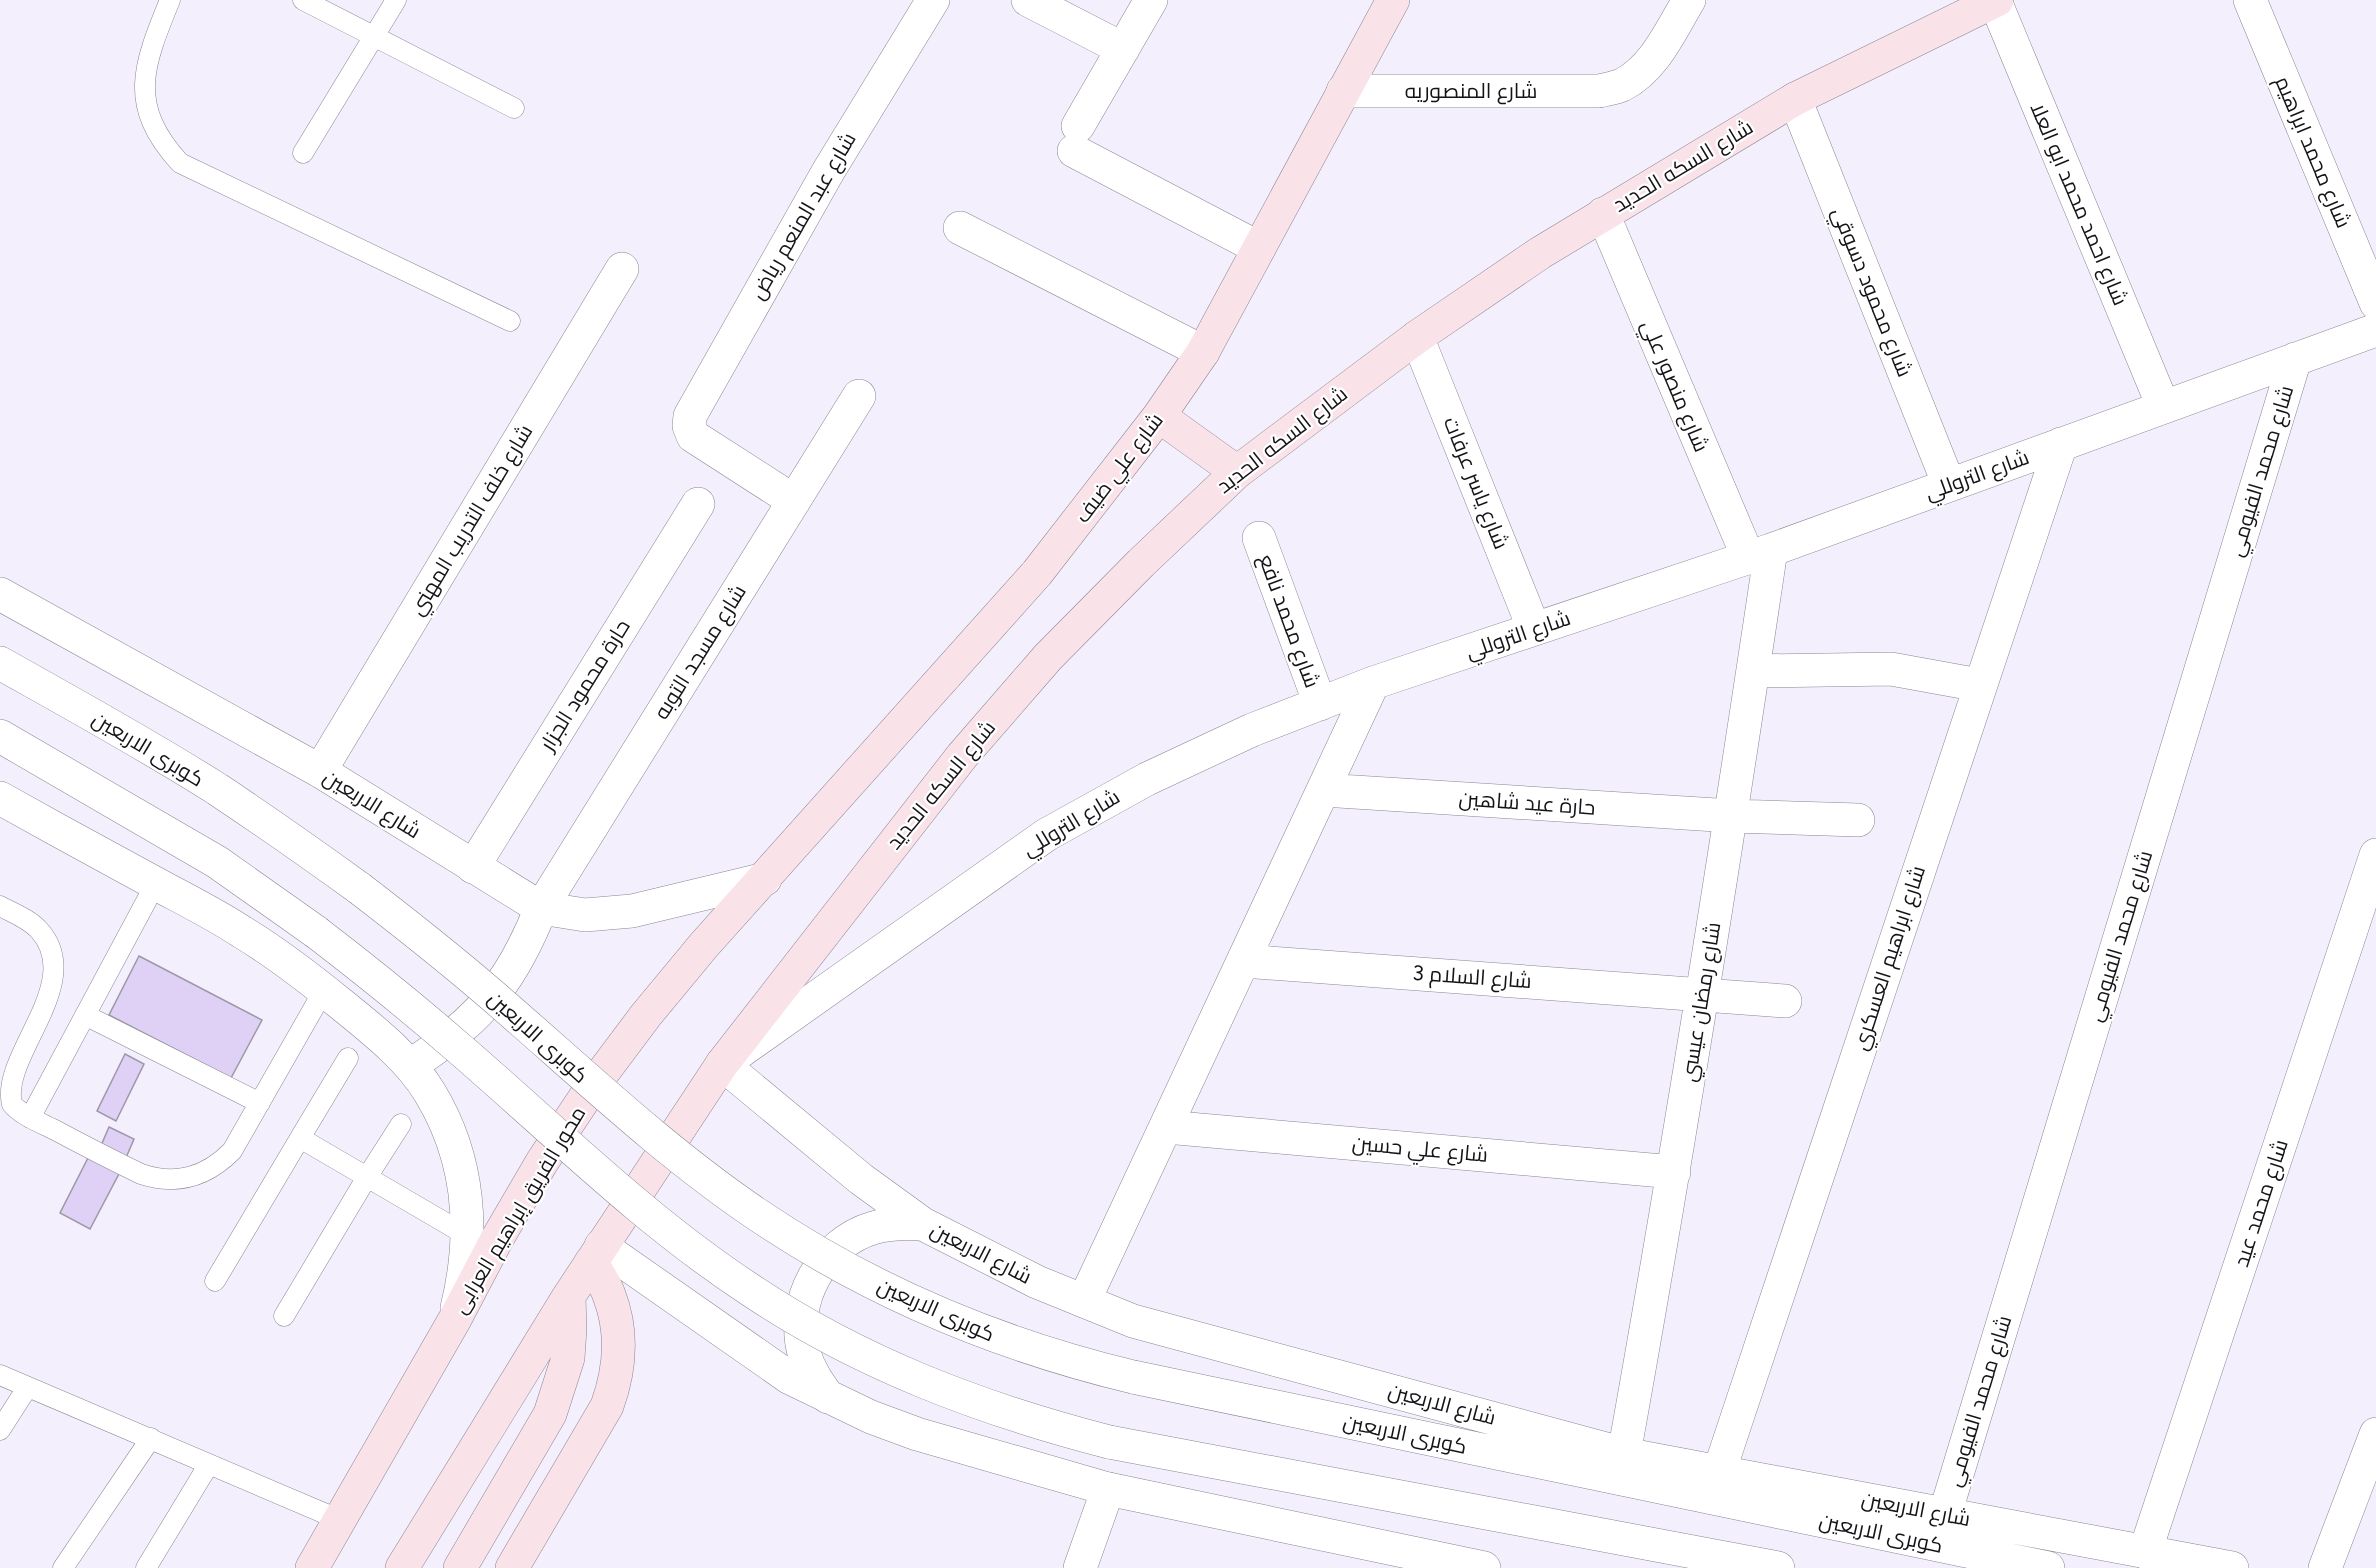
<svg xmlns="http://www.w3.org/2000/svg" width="2376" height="1568" viewBox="0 0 2376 1568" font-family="Figtree,Cairo,sans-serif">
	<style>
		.building { fill: #dfd1f6; stroke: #9d98a5; stroke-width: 1.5 }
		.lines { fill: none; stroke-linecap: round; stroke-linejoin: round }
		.service-casing { stroke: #8a8692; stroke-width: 21 }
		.minor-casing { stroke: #8a8692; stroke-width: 34 }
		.tertiary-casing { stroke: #8a8692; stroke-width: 34 }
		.secondary-casing { stroke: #8a8692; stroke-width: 34 }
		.service { stroke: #fff; stroke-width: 20 }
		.minor { stroke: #fff; stroke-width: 33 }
		.tertiary { stroke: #fff; stroke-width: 33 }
		.secondary { stroke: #fae2e9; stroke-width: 33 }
		.tertiary-bridge-casing { stroke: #8a8692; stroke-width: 34; stroke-linecap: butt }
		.tertiary-bridge { stroke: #fff; stroke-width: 33 }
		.labels { text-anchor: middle; stroke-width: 4.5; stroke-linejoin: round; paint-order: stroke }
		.street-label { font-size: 21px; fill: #141317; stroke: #fff }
	</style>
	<rect width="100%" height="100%" fill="#f4effd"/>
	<!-- building -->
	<path class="building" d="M139,956L262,1020L231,1078L109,1015Z
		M125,1054L144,1064L116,1121L97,1111Z
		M109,1127L134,1139L125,1160L100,1148Z
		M90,1154L121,1170L90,1229L60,1213Z"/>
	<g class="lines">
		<defs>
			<path id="service" d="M170,0C143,66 127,105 180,163L510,321
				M303,0L514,108
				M303,153L396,0
				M0,906C13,913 29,919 39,930C87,983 0,1055 12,1104C22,1116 41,1123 55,1130C83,1145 112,1160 141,1174C177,1186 206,1177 232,1151L324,990
				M85,1015L260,1103
				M30,1118L156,883
				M300,1138L348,1058
				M215,1281L300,1138L468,1236
				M284,1316L367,1177L401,1124
				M0,1375L340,1520
				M0,1430L27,1388
				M63,1568L151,1438
				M146,1568L209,1464"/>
			<path id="minor" d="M1028,0L1123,49
				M2250,0L2376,303
				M1995,1L2163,406
				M1343,91H1599C1607,89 1615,88 1622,85C1655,68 1671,30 1689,0
				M1795,99L1949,485
				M1078,126L1151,0
				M1074,151L1259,248
				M1603,214L1748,557
				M960,228L1203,352
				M1417,337L1534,629
				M794,501L693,436L689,426L690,416L829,170L933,0
				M1259,538L1320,704
				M1753,671L1891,669L1979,685
				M320,771L622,269
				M1323,790L1732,816L1858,820
				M473,867L698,504
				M541,908L859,396
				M1243,961L1785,1001
				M731,1058L1046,835L1147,779L1252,730L1373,683L1771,550L2376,330
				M1166,1127L1674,1172
				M1084,1301L1373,683
				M1624,1454C1678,1153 1726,852 1771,550
				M1719,1472L2061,444
				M1945,1514L2295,359
				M2145,1552L2376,855
				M1080,1568L1108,1489
				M2325,1568L2376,1434"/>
			<path id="tertiary" d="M0,594L320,771L541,908L585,915L632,911L765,879
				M0,663C73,704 146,744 217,789C265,821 312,854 359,888
				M0,736L217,862L316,932
				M0,798C50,826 101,854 151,881C182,898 213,913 242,932C277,953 309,978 341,1004C373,1030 409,1058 430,1093C470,1159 475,1234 457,1308
				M722,1064L861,1179L923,1224L1037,1282L1133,1321L1624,1454L2232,1568
				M411,1065C479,1021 511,984 541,908
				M601,1246L790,1378L871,1417L917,1434L1108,1489L1484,1568
				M1133,1377L2048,1568
				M828,1397C818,1383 809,1370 804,1353C790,1302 822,1243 873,1228C890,1223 906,1223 923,1224
				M1109,1442L1778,1568"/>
			<path id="secondary" d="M1159,416L1237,472
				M312,1568L455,1319L497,1239L542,1162L592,1087L646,1015L704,945L1037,573L1159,416L1203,352L1393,0
				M402,1568L569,1296L722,1064L962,756L1048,657L1141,563L1237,472L1417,337L1540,253L1795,99L1997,0
				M460,1568L550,1414L568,1358L570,1329L569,1296
				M512,1568L607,1406C620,1370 623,1331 609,1295C605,1283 597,1272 591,1262"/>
		</defs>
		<!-- service casing -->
		<use href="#service" class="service-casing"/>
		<!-- minor casing -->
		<use href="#minor" class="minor-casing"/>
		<!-- tertiary casing -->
		<use href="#tertiary" class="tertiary-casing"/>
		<!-- secondary casing -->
		<use href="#secondary" class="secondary-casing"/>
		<!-- service -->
		<use href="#service" class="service"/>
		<!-- minor -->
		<use href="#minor" class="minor"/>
		<!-- tertiary -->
		<use href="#tertiary" class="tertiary"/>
		<!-- secondary -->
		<use href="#secondary" class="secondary"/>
		<defs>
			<path id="tertiary-bridge" d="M359,888C402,921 445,955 486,990C576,1067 660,1149 758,1215C872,1292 1000,1345 1133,1377
				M316,932C363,968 409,1005 454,1044C551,1127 641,1218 749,1289C859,1363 981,1409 1109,1442"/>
		</defs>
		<!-- tertiary-bridge casing -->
		<use href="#tertiary-bridge" class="tertiary-bridge-casing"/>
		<!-- tertiary-bridge -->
		<use href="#tertiary-bridge" class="tertiary-bridge"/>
	</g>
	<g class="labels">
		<!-- street labels -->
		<g class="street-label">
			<text x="1471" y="98">شارع المنصوريه</text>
			<text transform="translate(2313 152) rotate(67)" y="7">شارع محمد ابراهيم</text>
			<text transform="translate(1683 166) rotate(-31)" y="7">شارع السكه الحديد</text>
			<text transform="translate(2079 204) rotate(67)" y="7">شارع احمد محمد ابو العلا</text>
			<text transform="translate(803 216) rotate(-60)" y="7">شارع عبد المنعم رياض</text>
			<text transform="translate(1872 292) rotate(68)" y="7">شارع محمود دسوقي</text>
			<text transform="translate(1675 386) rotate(67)" y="7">شارع منصور علي</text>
			<text transform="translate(1282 440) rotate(-38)" y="7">شارع السكه الحديد</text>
			<text transform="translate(1119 468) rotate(-53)" y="7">شارع علي ضيف</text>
			<text transform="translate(2261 471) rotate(-73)" y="7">شارع محمد الفيومي</text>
			<text transform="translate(1977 475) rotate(-20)" y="7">شارع التروللي</text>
			<text transform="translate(1476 483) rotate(68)" y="7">شارع ياسر عرفات</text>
			<text transform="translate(471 520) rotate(-59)" y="7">شارع خلف التدريب المهني</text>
			<text transform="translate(1289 621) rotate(70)" y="7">شارع محمد نافع</text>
			<text transform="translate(1518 635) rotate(-19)" y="7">شارع التروللي</text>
			<text transform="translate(700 652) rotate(-58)" y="7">شارع مسجد التوبه</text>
			<text transform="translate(585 685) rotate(-58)" y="7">حارة محمود الجزار</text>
			<text transform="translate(148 749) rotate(31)" y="7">كوبرى الاربعين</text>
			<text transform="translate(941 785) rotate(-51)" y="7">شارع السكه الحديد</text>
			<text transform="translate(1527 803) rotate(4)" y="7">حارة عيد شاهين</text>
			<text transform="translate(372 804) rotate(32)" y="7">شارع الاربعين</text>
			<text transform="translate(1071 823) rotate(-31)" y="7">شارع التروللي</text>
			<text transform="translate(2120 936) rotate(-73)" y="7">شارع محمد الفيومي</text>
			<text transform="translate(1889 958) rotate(-72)" y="7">شارع ابراهيم العسكري</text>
			<text transform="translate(1472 977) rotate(4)" y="7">شارع السلام 3</text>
			<text transform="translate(1701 1002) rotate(-81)" y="7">شارع رمضان عيسي</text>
			<text transform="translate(538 1037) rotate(42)" y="7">كوبرى الاربعين</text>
			<text transform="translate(1420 1149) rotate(5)" y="7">شارع علي حسين</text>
			<text transform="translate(2261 1203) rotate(-72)" y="7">شارع محمد عيد</text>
			<text transform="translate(519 1210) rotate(-59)" y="7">محور الفريق إبراهيم العرابى</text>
			<text transform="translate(981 1253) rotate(27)" y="7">شارع الاربعين</text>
			<text transform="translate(936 1310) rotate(24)" y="7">كوبرى الاربعين</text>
			<text transform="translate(1979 1401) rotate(-73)" y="7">شارع محمد الفيومي</text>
			<text transform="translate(1442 1404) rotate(15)" y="7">شارع الاربعين</text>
			<text transform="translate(1405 1434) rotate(12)" y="7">كوبرى الاربعين</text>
			<text transform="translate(1916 1509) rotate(11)" y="7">شارع الاربعين</text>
			<text transform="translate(1881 1533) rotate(12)" y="7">كوبرى الاربعين</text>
		</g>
	</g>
</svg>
